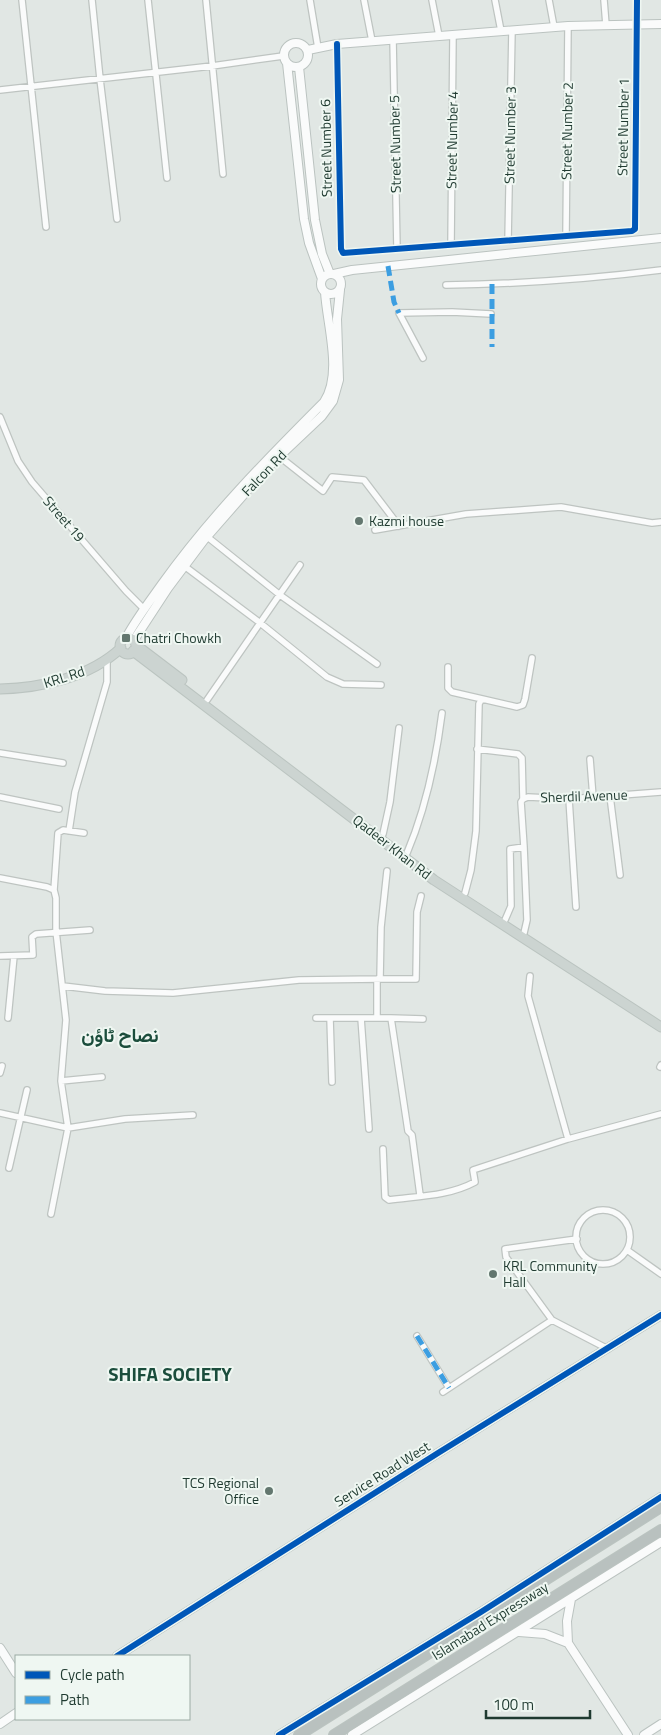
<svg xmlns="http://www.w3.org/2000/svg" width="661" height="1735" viewBox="0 0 661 1735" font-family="'Titillium Web',Vazirmatn,sans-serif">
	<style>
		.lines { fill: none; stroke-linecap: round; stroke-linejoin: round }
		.street-casing { stroke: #bec4c1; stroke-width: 8 }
		.secondary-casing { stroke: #bbc3c0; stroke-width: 10 }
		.primary-casing { stroke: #bbc4c0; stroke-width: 11 }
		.highway-casing { stroke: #bbc4c0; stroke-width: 12 }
		.street { stroke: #fafbfb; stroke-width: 5.5 }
		.secondary { stroke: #fafbfb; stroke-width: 8 }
		.primary { stroke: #ccd4d1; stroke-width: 9 }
		.highway { stroke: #b9c1bf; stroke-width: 10 }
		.quiet { stroke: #3c9ee1; stroke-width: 5; stroke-dasharray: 10 5; stroke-linecap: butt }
		.cycleway-casing { stroke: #eff7f2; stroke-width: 9 }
		.cycleway { stroke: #0057b8; stroke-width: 6 }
		.poi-dot { fill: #63776f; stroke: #eff7f2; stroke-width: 2 }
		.labels { text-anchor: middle; stroke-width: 4; stroke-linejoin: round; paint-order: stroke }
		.street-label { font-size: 14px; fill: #1f3a30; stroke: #eff7f2 }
		.poi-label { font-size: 14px; fill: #1f3a30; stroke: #eff7f2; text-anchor: start }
		.district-label { font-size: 19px; font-weight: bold; fill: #1b4d3c; stroke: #eff7f2 }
	</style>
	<rect width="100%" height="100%" fill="#e1e7e4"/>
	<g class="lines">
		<defs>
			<path id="street" d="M22,0L46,227
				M92,0L100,79L117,219
				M148,0L167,178
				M206,0L223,174
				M310,0L318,48
				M364,0L372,41
				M432,0L439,36
				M495,0L501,31
				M549,0L554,27
				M604,0L606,25
				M393,39L397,249
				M337,44L341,249L343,253L632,231L635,229L637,0
				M0,90L212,66L283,56
				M566,236L568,26
				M508,241L512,30
				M451,245L453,35
				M446,285C518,284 590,279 661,270
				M423,358L399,313L452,312L491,314
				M0,417L18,461L32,482L126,591L144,609
				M285,461L323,491L332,477L364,480L399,526
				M375,530L466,514L561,507L652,523L661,522
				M210,539L280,595L377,664
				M187,568L259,622L327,677L343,684L381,685
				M448,667V688L452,692L517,707L523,705L525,699L532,658
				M207,700L300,565
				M477,749L518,754L522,758L523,799
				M0,753L63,763
				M590,759L593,797
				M610,796L620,875
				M0,797L59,809
				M569,799L576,907
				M69,831L75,792L107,682V660
				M383,834L390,802L399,728
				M524,847L527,920L524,933
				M407,853C426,808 436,760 442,713
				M0,878L47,887L54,890
				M465,893L471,870L476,831L479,704L481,700
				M505,920L511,906L510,849L524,847L521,802L523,799L528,797L569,799L661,792
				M0,956L33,955L32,937L36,934L90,930
				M530,976L528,996L568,1139
				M377,979V1018H391L408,1131L412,1135L420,1195
				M380,979H416L417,912L421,896
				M63,986L105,991L173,993L299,980L380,979L381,927L387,871
				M8,1018L14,956
				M316,1018H377
				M330,1018L332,1082
				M361,1018L369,1129
				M391,1018L423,1019
				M660,1067L661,1065
				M0,1073L2,1066
				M61,1081L102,1077
				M0,1113L68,1128L61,1081L66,1020L56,931V898L54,890L58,833L63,830L84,833
				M383,1149L385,1197L389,1200C419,1196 449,1196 475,1182L473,1170L568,1139L661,1114
				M9,1168L27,1090
				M576 1237a27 27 0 1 1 54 0a27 27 0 1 1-54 0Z
				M51,1214L68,1128L125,1119L193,1115
				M627,1250L661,1274
				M552,1320L506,1257L505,1249L577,1239
				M417,1336L449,1388
				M443,1392L552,1320L608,1349"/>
			<path id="secondary" d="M284 55a12 12 0 1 1 24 0a12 12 0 1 1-24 0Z
				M308,50L337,44L568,26L661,24
				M287,63L304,219L309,243L322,279
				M299,67L315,220L322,254L330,274
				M321 284a10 10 0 1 1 20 0a10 10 0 1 1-20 0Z
				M334,274L352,270L661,238
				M126,638C136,619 150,601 162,584C210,517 266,460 324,402C343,374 327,325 325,292
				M134,640L168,588L204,540L268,467L322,416L333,401L339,380L337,319L340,290
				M571,1599L567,1621L568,1643L628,1735
				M519,1632L545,1634L568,1643
				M0,1648L16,1673
				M117,1656L438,1453L661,1315
				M0,1724L16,1713
				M279,1735L481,1612L661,1497
				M352,1735L661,1542
				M644,1735L661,1724"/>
			<path id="primary" d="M120 646a8 8 0 1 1 16 0a8 8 0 1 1-16 0Z
				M136,645L182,680
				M133,651L434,880L661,1027
				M0,689C42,688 90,677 121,648"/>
			<path id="highway" d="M299,1735L661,1507
				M334,1735L661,1530"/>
		</defs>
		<!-- street casing -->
		<use href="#street" class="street-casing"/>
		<!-- secondary casing -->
		<use href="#secondary" class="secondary-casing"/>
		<!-- primary casing -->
		<use href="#primary" class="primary-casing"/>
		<!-- highway casing -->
		<use href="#highway" class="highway-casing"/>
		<!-- street -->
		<use href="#street" class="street"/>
		<!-- secondary -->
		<use href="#secondary" class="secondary"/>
		<!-- primary -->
		<use href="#primary" class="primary"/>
		<!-- highway -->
		<use href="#highway" class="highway"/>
		<!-- quiet -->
		<path class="quiet" d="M388,266L394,302L399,313
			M492,284V347
			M417,1336L449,1388"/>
		<defs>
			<path id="cycleway" d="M337,44L341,249L343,253L632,231L635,229L637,0
				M117,1656L438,1453L661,1315
				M279,1735L481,1612L661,1497"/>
		</defs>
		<!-- cycleway casing -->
		<use href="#cycleway" class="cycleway-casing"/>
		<!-- cycleway -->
		<use href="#cycleway" class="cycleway"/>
	</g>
	<!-- markers -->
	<g class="poi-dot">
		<circle cx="359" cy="521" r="5"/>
		<rect x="121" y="633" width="10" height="10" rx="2.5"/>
		<circle cx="493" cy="1274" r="5"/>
		<circle cx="269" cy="1491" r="5"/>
	</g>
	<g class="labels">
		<!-- street labels -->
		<g class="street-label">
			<text transform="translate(623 127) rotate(-89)" y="5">Street Number 1</text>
			<text transform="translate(567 131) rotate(-89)" y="5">Street Number 2</text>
			<text transform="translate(510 135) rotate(-89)" y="5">Street Number 3</text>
			<text transform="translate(452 140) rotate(-89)" y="5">Street Number 4</text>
			<text transform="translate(395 144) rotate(-91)" y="5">Street Number 5</text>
			<text transform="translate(326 148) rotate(-91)" y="5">Street Number 6</text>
			<text transform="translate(264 473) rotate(-46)" y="5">Falcon Rd</text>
			<text transform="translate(64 519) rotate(49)" y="5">Street 19</text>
			<text transform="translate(64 677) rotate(-18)" y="5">KRL Rd</text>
			<text transform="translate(584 796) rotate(-2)" y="5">Sherdil Avenue</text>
			<text transform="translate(392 847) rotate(38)" y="5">Qadeer Khan Rd</text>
			<text transform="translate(382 1474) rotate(-32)" y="5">Service Road West</text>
			<text transform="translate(490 1621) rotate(-32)" y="5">Islamabad Expressway</text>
		</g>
		<!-- poi labels -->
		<g class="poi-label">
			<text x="369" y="526">Kazmi house</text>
			<text x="136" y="643">Chatri Chowkh</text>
			<text x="503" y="1271">KRL Community<tspan x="503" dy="16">Hall</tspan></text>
			<text x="259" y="1488" text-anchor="end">TCS Regional<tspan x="259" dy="16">Office</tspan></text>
		</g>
		<!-- district labels -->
		<g class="district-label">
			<text x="120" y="1042">نصاح ٹاؤن</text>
			<text x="170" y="1381">SHIFA SOCIETY</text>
		</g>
	</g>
	<!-- legend -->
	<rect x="15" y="1655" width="175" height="65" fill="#eff7f2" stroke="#9caba4"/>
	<rect x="25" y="1671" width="25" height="8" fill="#0057b8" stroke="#9caba4"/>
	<text x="60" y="1680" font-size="15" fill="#1f3a30">Cycle path</text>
	<rect x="25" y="1696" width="25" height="8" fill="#3c9ee1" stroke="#9caba4"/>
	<text x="60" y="1705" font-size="15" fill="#1f3a30">Path</text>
	<!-- scale -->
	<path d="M486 1710v8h104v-8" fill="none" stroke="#1f3a30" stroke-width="2.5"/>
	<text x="493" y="1710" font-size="15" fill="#1f3a30" stroke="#eff7f2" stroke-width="4" paint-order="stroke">100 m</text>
</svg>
